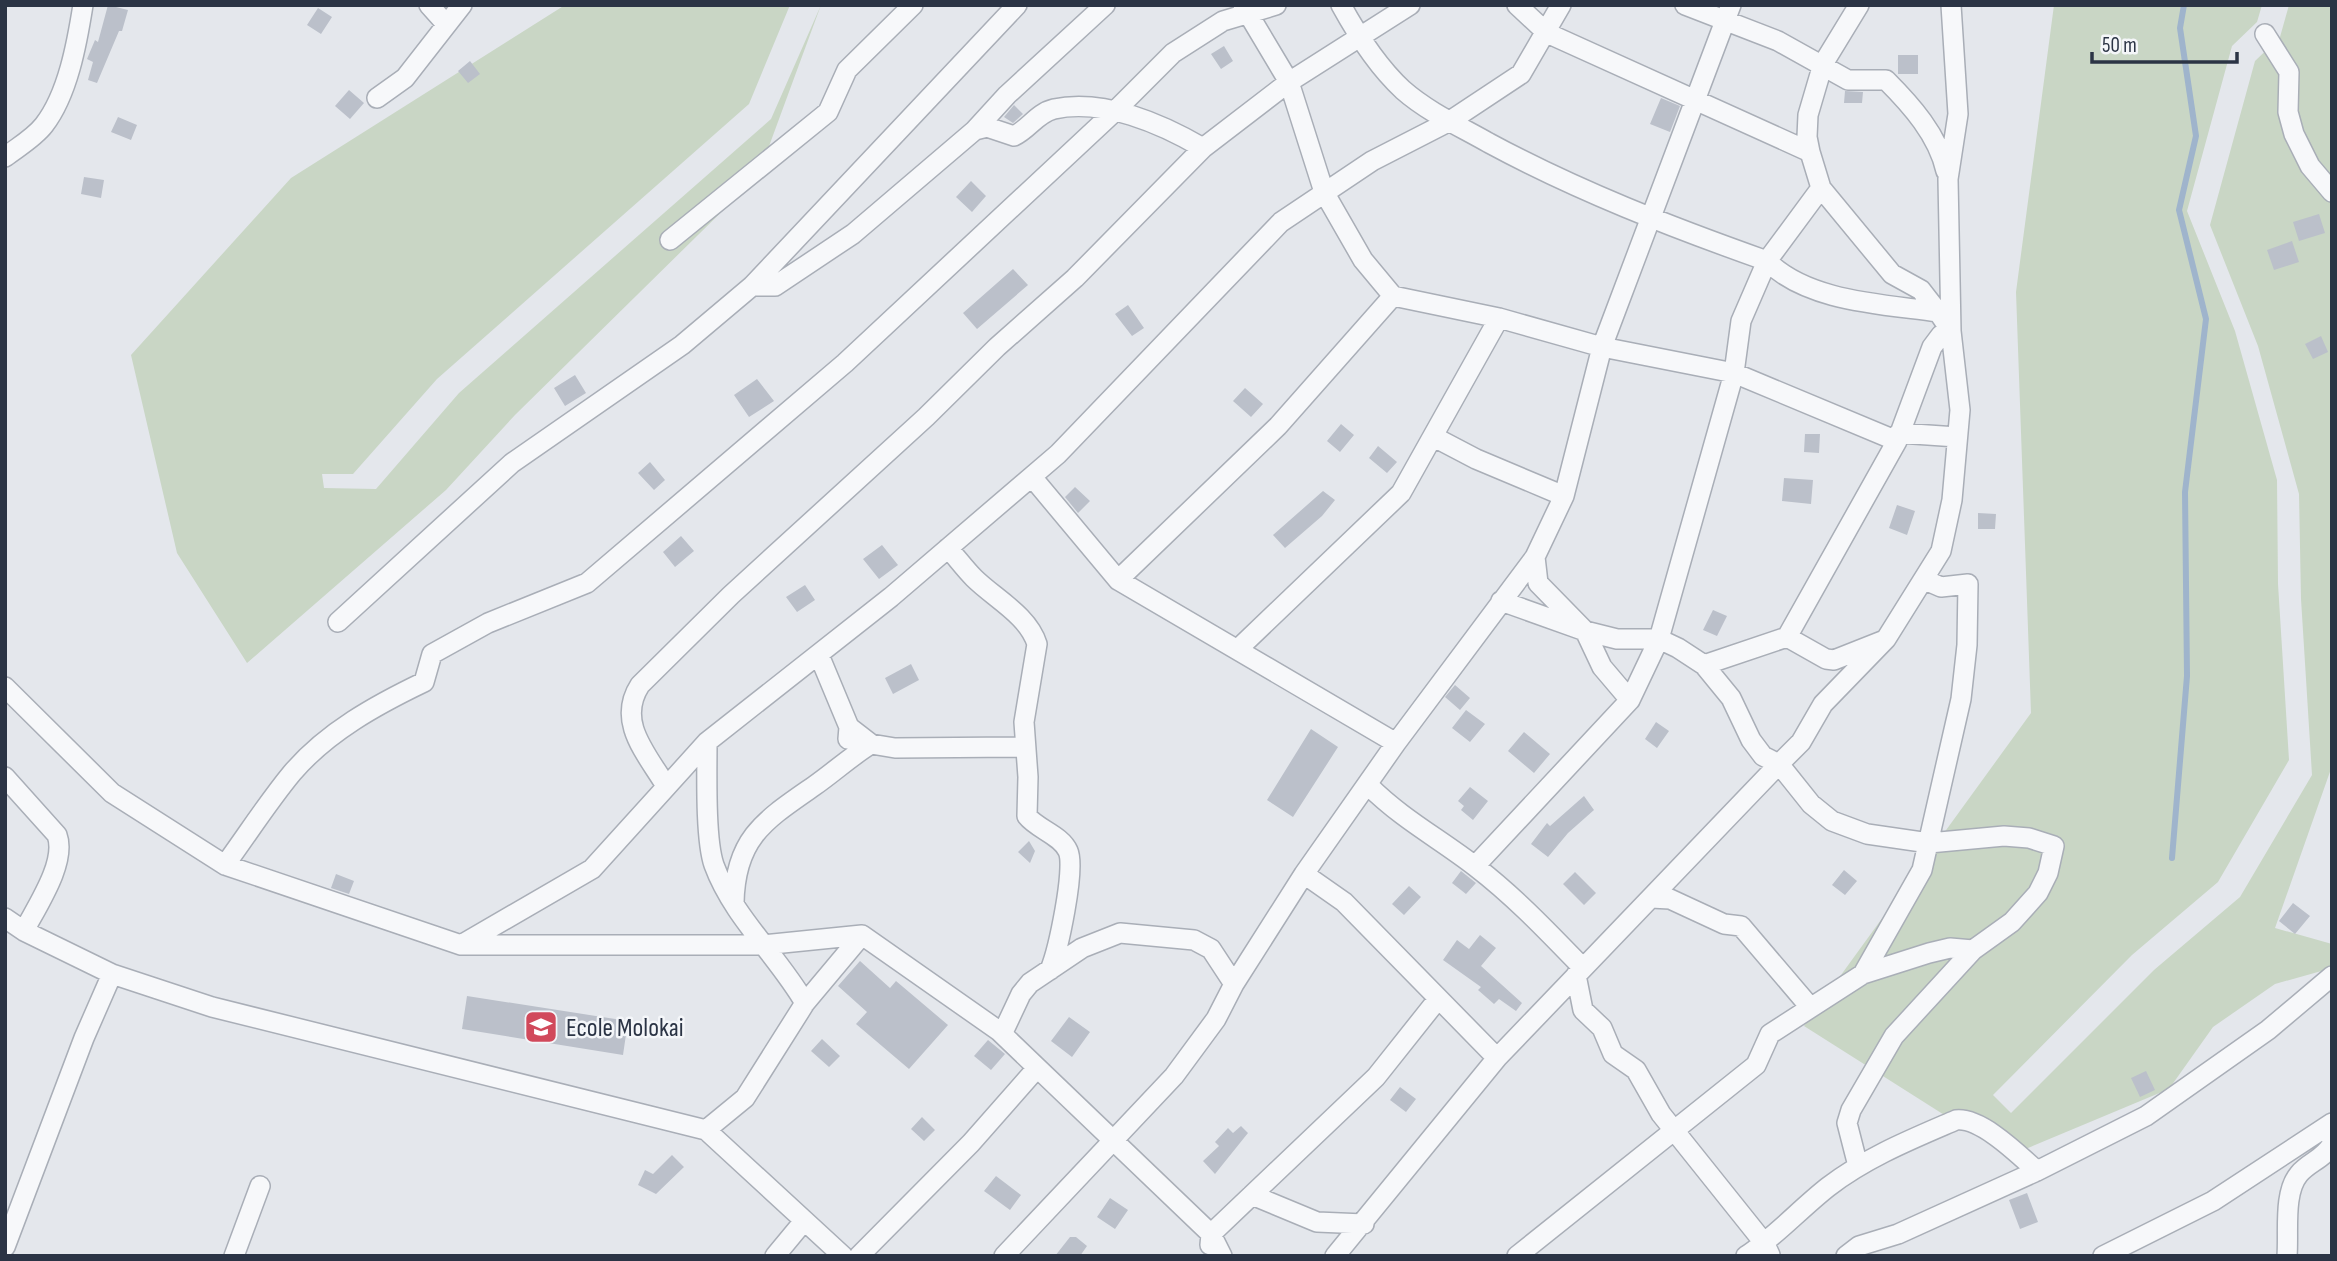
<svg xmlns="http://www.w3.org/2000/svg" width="2337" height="1261" viewBox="0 0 2337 1261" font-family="'Sofia Sans Condensed',sans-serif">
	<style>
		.green { fill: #c9d6c5 }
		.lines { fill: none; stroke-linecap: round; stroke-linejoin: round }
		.stream { stroke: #9fb4cc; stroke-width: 6 }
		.building { fill: #bbc0ca }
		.minor-casing { stroke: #a9aeb7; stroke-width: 22 }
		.minor { stroke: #f7f8fa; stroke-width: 19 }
		.labels { text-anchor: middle; stroke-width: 5; stroke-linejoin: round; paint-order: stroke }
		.poi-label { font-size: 26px; fill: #2b3445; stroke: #f4f6f9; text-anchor: start }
	</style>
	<rect width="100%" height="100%" fill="#e4e7ec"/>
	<!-- green -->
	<path class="green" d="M565,5H790L749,104L437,379L353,474H322L324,488L376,489L459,393L771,119L821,5L758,176L515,415L446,490L247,663L177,553L131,355L291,178Z
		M2054,5H2262L2257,22L2232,46L2187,211L2235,331L2277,480L2278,584L2289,760L2218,882L2132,955L1993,1095L2011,1113L2154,970L2240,897L2312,775L2301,599L2299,494L2258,346L2210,225L2255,61L2280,37L2289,5H2332V766L2275,928L2332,944V968L2275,984L2213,1027L2169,1089L2009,1156L1804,1026L2031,713L2016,292Z"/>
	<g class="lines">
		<!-- stream -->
		<path class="stream" d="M2172,858L2187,676L2185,492L2206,319L2179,210L2196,136L2180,28L2184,5"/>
	</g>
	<!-- building -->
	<path class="building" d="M108,5L128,10L122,31H119L97,83L88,80L93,62L87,59L95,40L98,42Z
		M318,8L332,17L321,34L307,25Z
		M1224,46L1233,61L1221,69L1211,54Z
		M1898,55H1918V74H1898Z
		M470,61L480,74L468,83L458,71Z
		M349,90L364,103L350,119L335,106Z
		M1845,91L1863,92L1862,103H1844Z
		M1661,98L1680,106L1670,132L1650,124Z
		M1014,105L1023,114L1013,123L1004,117Z
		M118,117L137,125L131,140L111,132Z
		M84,177L104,180L101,198L81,194Z
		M971,181L986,196L972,212L956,197Z
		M2319,214L2325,233L2299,241L2293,222Z
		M2292,241L2299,262L2274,270L2267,250Z
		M1013,269L1028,285L977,329L963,313Z
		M1128,305L1144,328L1132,336L1115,314Z
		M2321,336L2328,352L2313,359L2305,344Z
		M575,375L586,393L565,406L554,388Z
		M757,379L774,401L749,417L734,395Z
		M1245,388L1263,404L1251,417L1233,401Z
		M1341,424L1354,435L1340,452L1327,441Z
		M1805,434H1820L1819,453L1804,452Z
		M1378,446L1397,462L1387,473L1369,458Z
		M650,462L665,480L654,490L638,473Z
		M1784,478L1813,480L1811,504L1782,501Z
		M1075,487L1090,501L1078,513L1065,497Z
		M1323,491L1335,500L1322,516L1285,548L1273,535Z
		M1897,505L1915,511L1907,535L1889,528Z
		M1978,513L1996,514L1995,529H1978Z
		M681,536L694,551L675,567L663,552Z
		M882,545L898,565L879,579L863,559Z
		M805,585L815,600L797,612L786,597Z
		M1713,610L1727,616L1717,636L1703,630Z
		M911,664L919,680L893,694L885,678Z
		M1455,685L1470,698L1460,710L1445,697Z
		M1466,710L1485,724L1470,742L1452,728Z
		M1656,722L1669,731L1657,748L1645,739Z
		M1311,729L1338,747L1293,817L1267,800Z
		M1524,732L1550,754L1534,773L1508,751Z
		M1470,787L1488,801L1473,820L1461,810L1464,806L1458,801Z
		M1584,796L1594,810L1568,833L1548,857L1531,844L1547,823L1550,826Z
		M1029,841L1035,851L1030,863L1018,852Z
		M1844,870L1857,881L1845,895L1832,885Z
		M1461,871L1476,883L1466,894L1452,883Z
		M1575,872L1596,893L1584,905L1563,884Z
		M336,874L354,881L349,894L331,888Z
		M1409,886L1421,897L1404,915L1392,904Z
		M2293,903L2310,916L2295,934L2279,921Z
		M1480,935L1496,948L1481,966L1522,1003L1516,1011L1499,999L1494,1004L1478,990L1481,987L1443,960L1457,940L1469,949Z
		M860,961L890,988L896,981L948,1025L909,1069L856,1024L867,1012L838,986Z
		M467,996L628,1021L623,1055L462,1029Z
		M1069,1017L1090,1032L1072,1057L1051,1041Z
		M822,1039L840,1056L829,1067L811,1051Z
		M988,1040L1005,1054L991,1070L974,1056Z
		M2146,1071L2155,1090L2140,1097L2131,1078Z
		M1400,1087L1416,1099L1406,1112L1390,1100Z
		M922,1117L935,1130L924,1141L911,1129Z
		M1241,1126L1248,1133L1215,1174L1203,1161L1219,1146L1215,1142L1228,1128L1233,1133Z
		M672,1155L684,1167L656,1194L638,1185L645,1170L653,1174Z
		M996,1176L1021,1195L1010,1210L984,1191Z
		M2027,1193L2038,1222L2020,1229L2009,1200Z
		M1110,1198L1128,1210L1115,1229L1097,1217Z
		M1070,1237H1076L1087,1246L1080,1256H1055Z"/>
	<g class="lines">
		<defs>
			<path id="minor" d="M429,5L446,24
				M1243,5L1289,82L1324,192L1363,260L1393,296L1499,318L1602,347L1734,373L1897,441
				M1341,5C1358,36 1377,66 1403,90C1428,112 1461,127 1489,143C1578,191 1671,227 1767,261C1808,302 1883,304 1938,312L1951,331L1941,335L1932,347L1897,441L1787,637L1704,665
				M1517,5L1547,33L1810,152
				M1685,5L1778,41L1848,80H1886C1911,105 1938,135 1946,171
				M1859,5L1823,64L1808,115L1807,137L1810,152L1821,188L1892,274L1921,290L1938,312
				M2265,34L2289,72L2288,112L2294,134L2310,166L2332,192
				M377,98L405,78L462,5
				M975,130L1007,95L1105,5
				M5,157C18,147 34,138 44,125C68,94 77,43 83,5
				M670,240L828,112L847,70L913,5
				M752,286H775L853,234L975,130L987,127L1014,136C1029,129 1037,113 1054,109C1103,98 1162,124 1203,148
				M1899,433L1957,437
				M1434,437L1476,459L1564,496
				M1032,477L1118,580L1396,743
				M948,548C957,558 965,569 974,578C994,598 1028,615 1037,644L1024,722L1028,777L1027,816C1037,829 1061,835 1068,851C1076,868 1058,951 1050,970
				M1535,557L1538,583L1585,631L1602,667L1630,700
				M1118,580L1278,426L1393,296
				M1501,601L1585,631L1617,639H1659L1678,648L1704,665L1731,698L1751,740L1763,756L1779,764L1811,804L1832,821L1867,834L1929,843L2004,836L2029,838L2054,846L2048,873L2038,893L2012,922L1973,950L1894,1036L1851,1110L1847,1123L1858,1166
				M338,622L512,463L682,345L752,286L1017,5
				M1787,637L1826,659L1834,660L1882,641
				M1238,649L1401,493L1499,318
				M819,655L849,727L848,739
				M5,687L112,793L225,865L461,945H763L862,935L999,1031L1211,1234L1222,1256
				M849,727L871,744L895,748L1024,747
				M707,742C707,771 705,839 714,865C733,917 778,956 805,1003
				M5,777L57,835C67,862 37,906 24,931
				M666,786C647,754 616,722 640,685L731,595L926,417L997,347L1075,278L1203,148L1289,82L1410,5
				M1369,786C1402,819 1440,839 1476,867C1515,897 1548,932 1582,967
				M225,865C247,835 268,802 292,773C327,732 376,705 424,682L432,654L488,623L587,583L845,363L1114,112L1173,53L1223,21L1276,5
				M1475,866L1630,700L1659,639L1734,373L1741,321L1767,261L1821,188
				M1304,874L1344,902L1497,1058
				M1651,898L1670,899L1724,924L1741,926L1810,1007
				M734,903C735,838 765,820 814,786C834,772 850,757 871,744
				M5,918L24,931L112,974L212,1007L706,1130L843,1256
				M461,945L592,869L707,742L891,597L1058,454L1281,222L1372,161L1450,121L1521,74L1561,5
				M1863,974L1922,870L1961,699L1967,645L1968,584L1941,587L1925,580
				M1576,975L1583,1010L1602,1028L1613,1054L1636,1070L1661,1114L1765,1244L1770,1255
				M999,1031L1005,1028L1021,994L1030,983L1082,948L1120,933L1194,940L1211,949L1234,984
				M706,1130L745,1098L805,1003L862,935
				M1252,1195L1317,1222L1364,1224
				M1210,1245L1211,1234L1376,1077L1438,999
				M5,1247L84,1038L112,974
				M234,1256L260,1186
				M775,1256L804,1221
				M859,1256L971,1143L1037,1068
				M1004,1256L1174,1076L1216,1019L1234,984L1304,874L1396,743L1535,557L1564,496L1602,347L1731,5
				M1335,1256L1497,1058L1779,764L1801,742L1823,704L1886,639L1941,551L1952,500L1960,410L1951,331L1948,179L1958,114L1951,5
				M1517,1256L1756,1065L1770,1034L1863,974L1929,953L1950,948L1973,950
				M1746,1256C1776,1236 1800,1209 1828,1187C1867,1157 1912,1139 1956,1120C1981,1117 2019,1155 2037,1171
				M1846,1256L1859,1246L1898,1234L2037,1171L2146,1116L2268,1030L2332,976
				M2103,1256L2213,1201L2332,1123
				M2287,1256C2289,1232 2283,1193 2299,1174C2309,1162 2324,1159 2332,1144"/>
		</defs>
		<!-- minor casing -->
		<use href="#minor" class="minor-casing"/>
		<!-- minor -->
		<use href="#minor" class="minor"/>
	</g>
	<!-- icons -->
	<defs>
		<symbol id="school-square" viewBox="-11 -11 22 22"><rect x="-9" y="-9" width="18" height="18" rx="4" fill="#d1495b" stroke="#f4f6f9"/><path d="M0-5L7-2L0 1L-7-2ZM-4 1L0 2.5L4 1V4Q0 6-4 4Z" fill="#fff"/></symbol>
	</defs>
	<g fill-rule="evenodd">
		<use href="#school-square" x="522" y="1008" width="38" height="38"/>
	</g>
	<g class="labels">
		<!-- poi labels -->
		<g class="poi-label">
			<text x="566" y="1036">Ecole Molokai</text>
		</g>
	</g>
	<!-- border -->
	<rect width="2337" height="1261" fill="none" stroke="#2b3445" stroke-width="14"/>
	<!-- scale -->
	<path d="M2092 52v10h145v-10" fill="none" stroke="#2b3445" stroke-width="3.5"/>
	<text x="2102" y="52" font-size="21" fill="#2b3445" stroke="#f4f6f9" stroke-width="5" paint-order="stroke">50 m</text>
</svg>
